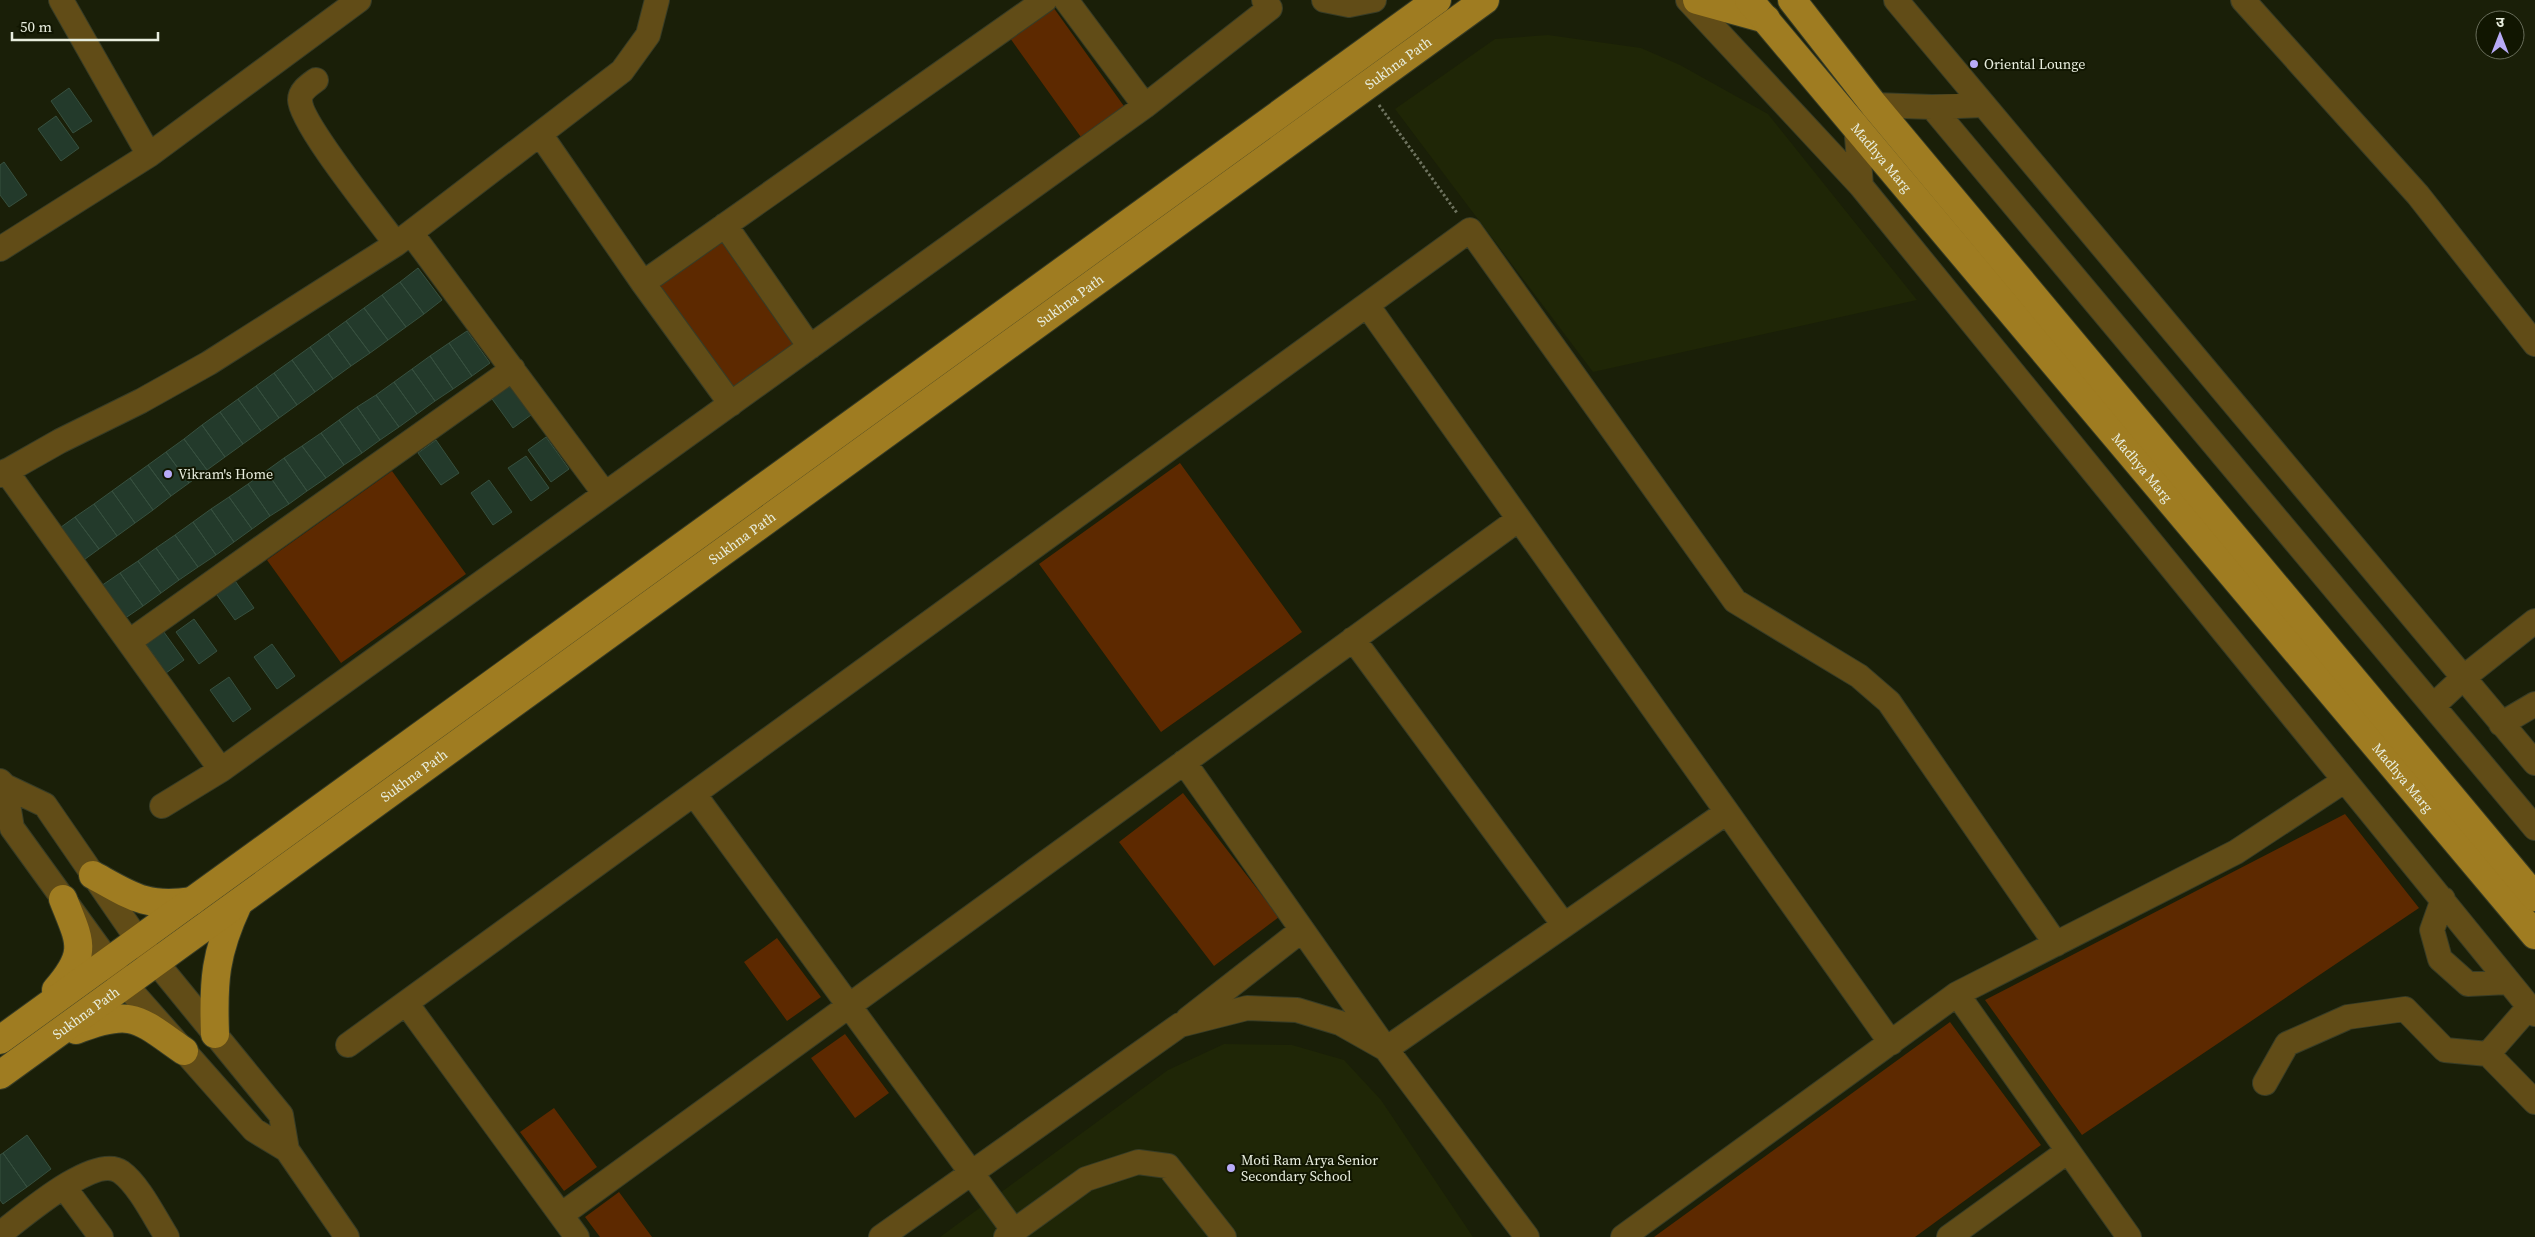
<svg xmlns="http://www.w3.org/2000/svg" width="2535" height="1237" viewBox="0 0 2535 1237" font-family="'Source Serif 4','Noto Sans Devanagari',serif">
	<style>
		.built { fill: #1f2606 }
		.green { fill: #5d2900 }
		.building { fill: #233a2b; stroke: #37503f }
		.lines { fill: none; stroke-linecap: round; stroke-linejoin: round }
		.minor-casing { stroke: #373c26; stroke-width: 26 }
		.major-casing { stroke: #373c26; stroke-width: 30 }
		.path { stroke: #6e735f; stroke-width: 3; stroke-dasharray: 2.5 2.5; stroke-linecap: butt }
		.minor { stroke: #614c17; stroke-width: 24 }
		.major { stroke: #9f7c21; stroke-width: 28 }
		.poi-dot { fill: #b8abf7; stroke: #111601; stroke-width: 2 }
		.labels { text-anchor: middle; stroke-width: 4; stroke-linejoin: round; paint-order: stroke }
		.street-label { font-size: 14px; fill: #e8edde; stroke: #111601 }
		.poi-label { font-size: 14px; fill: #e8edde; stroke: #111601; text-anchor: start }
	</style>
	<rect width="100%" height="100%" fill="#1a1f08"/>
	<!-- built -->
	<path class="built" d="M1548,35L1641,48L1680,65L1768,114L1917,300L1593,372L1395,109L1495,39Z
		M1224,1044L1292,1045L1344,1060L1381,1100L1473,1237H940L1168,1070Z"/>
	<!-- green -->
	<path class="green" d="M1053,7L1126,109L1083,140L1010,38Z
		M723,237L800,347L733,393L656,284Z
		M1180,463L1302,632L1161,732L1039,564Z
		M392,471L466,574L341,663L267,560Z
		M1183,793L1279,917L1214,966L1119,842Z
		M2345,814L2419,908L2082,1135L1985,1000Z
		M777,938L821,997L787,1021L744,962Z
		M1950,1022L2041,1145L1915,1237H1654Z
		M845,1034L889,1093L855,1118L811,1058Z
		M554,1108L597,1167L564,1191L520,1132Z
		M619,1192L652,1237H600L585,1217Z"/>
	<!-- building -->
	<path class="building" d="M69,88L92,121L73,133L51,101Z
		M56,116L79,148L61,161L38,129Z
		M4,162L27,195L9,207L0,195V165Z
		M418,268L442,300L424,314L400,282Z
		M400,282L424,314L406,327L382,295Z
		M382,295L406,327L388,340L364,308Z
		M364,308L388,340L370,353L346,321Z
		M346,321L370,353L351,366L328,334Z
		M467,331L490,363L472,376L449,343Z
		M328,334L351,366L333,379L310,347Z
		M449,343L472,376L453,389L430,356Z
		M310,347L333,379L315,392L292,360Z
		M430,356L453,389L435,401L412,369Z
		M292,360L315,392L297,405L274,373Z
		M412,369L435,401L417,414L394,382Z
		M274,373L297,405L279,418L256,386Z
		M394,382L417,414L399,427L376,395Z
		M508,383L531,415L513,428L490,396Z
		M256,386L279,418L261,431L238,399Z
		M376,395L399,427L380,440L357,407Z
		M238,399L261,431L243,444L220,412Z
		M357,407L380,440L362,453L339,420Z
		M220,412L243,444L225,457L202,425Z
		M339,420L362,453L344,465L321,433Z
		M202,425L225,457L207,470L184,439Z
		M321,433L344,465L326,478L302,446Z
		M546,437L569,469L551,482L528,450Z
		M184,439L207,470L189,483L166,452Z
		M436,440L459,473L441,485L418,453Z
		M302,446L326,478L307,491L284,458Z
		M166,452L189,483L171,496L148,465Z
		M526,456L549,488L531,501L508,468Z
		M284,458L307,491L289,504L266,471Z
		M148,465L171,496L153,510L130,478Z
		M266,471L289,504L270,516L248,484Z
		M130,478L153,510L135,523L112,491Z
		M489,480L512,512L493,525L471,493Z
		M248,484L270,516L252,529L229,497Z
		M112,491L135,523L117,536L94,504Z
		M229,497L252,529L234,542L211,509Z
		M94,504L117,536L99,549L75,517Z
		M211,509L234,542L216,555L193,522Z
		M75,517L99,549L81,562L57,530Z
		M193,522L216,555L198,567L175,535Z
		M175,535L198,567L179,580L156,548Z
		M156,548L179,580L161,593L138,561Z
		M138,561L161,593L143,606L120,573Z
		M120,573L143,606L124,619L101,586Z
		M231,575L254,608L235,620L212,588Z
		M194,619L217,651L199,664L176,632Z
		M161,628L184,660L166,673L143,640Z
		M272,644L295,676L277,689L254,657Z
		M229,677L251,709L233,722L210,690Z
		M27,1135L51,1169L27,1187L3,1153Z
		M3,1153L27,1187L3,1204L0,1200V1155Z"/>
	<g class="lines">
		<defs>
			<path id="minor" d="M61,0L149,155
				M1066,0L1145,106
				M1324,0L1349,5L1374,0
				M1688,0L1861,186L2535,1014
				M1896,0L2535,763
				M2243,0L2418,195L2535,344
				M316,80C309,85 300,91 300,100C300,123 378,219 396,244
				M1874,105L1932,107L2535,828
				M1932,107L1984,105
				M1856,124L1861,186
				M540,134L643,283L731,404
				M725,225L810,347
				M411,233L605,494
				M0,249L149,155L359,0
				M643,283L1045,0
				M1367,305L1891,1043
				M6,471L221,770
				M0,475L60,441L141,401L209,363L396,244L622,71L648,35L657,0
				M1353,639L1564,925
				M130,641L513,369
				M2433,706L2463,678L2535,621
				M2501,724L2535,704
				M1184,762L1386,1049L1727,812
				M0,781L5,786L45,805L138,940L281,1115L287,1150
				M5,786L12,828L125,984L254,1130L287,1150L347,1237
				M694,794L1014,1231L1006,1237
				M162,806L221,770L1145,106L1270,8L1264,0
				M2443,899L2432,930L2440,959L2468,984L2508,982
				M1957,994L2129,1237
				M406,1003L577,1237
				M1188,1019L1302,930
				M348,1045L1470,230L1735,601L1859,676L1889,702L2056,944
				M2488,1054L2529,1007
				M2265,1083L2287,1044L2348,1017L2405,1009L2445,1050L2488,1054L2535,1102
				M64,1187L101,1237
				M561,1215L1519,519
				M1014,1231L1086,1179L1138,1162L1168,1166L1224,1237
				M0,1234C21,1218 95,1153 121,1172C139,1185 155,1218 167,1237
				M881,1237L1180,1025L1247,1008L1297,1010L1340,1023L1386,1049L1527,1237
				M1623,1237L1957,994L2236,852L2344,781
				M1949,1237L2068,1151"/>
			<g id="major">
				<path d="M1697,0L1766,19"/>
				<path id="s1" d="M1749,0L2535,935"/>
				<path d="M1792,0L1874,105L2535,897"/>
				<path d="M93,875C131,896 146,908 192,901"/>
				<path d="M56,990C89,952 80,942 63,899"/>
				<path d="M76,1030C133,1008 138,1019 184,1051"/>
				<path d="M215,1034C213,981 215,953 238,904"/>
				<path d="M0,1040L1437,0"/>
				<path id="s2" d="M0,1075L1485,0"/>
			</g>
		</defs>
		<!-- minor casing -->
		<use href="#minor" class="minor-casing"/>
		<!-- major casing -->
		<use href="#major" class="major-casing"/>
		<!-- path -->
		<path class="path" d="M1379,105L1457,213"/>
		<!-- minor -->
		<use href="#minor" class="minor"/>
		<!-- major -->
		<use href="#major" class="major"/>
	</g>
	<!-- markers -->
	<g class="poi-dot">
		<circle cx="1974" cy="64" r="5"/>
		<circle cx="168" cy="474" r="5"/>
		<circle cx="1231" cy="1168" r="5"/>
	</g>
	<g class="labels">
		<!-- street labels -->
		<g class="street-label">
			<text dy="5" stroke="none"><textPath href="#s2" startOffset="1726">Sukhna Path</textPath></text>
			<text dy="5" stroke="none"><textPath href="#s1" startOffset="206">Madhya Marg</textPath></text>
			<text dy="5" stroke="none"><textPath href="#s2" startOffset="1321">Sukhna Path</textPath></text>
			<text dy="5" stroke="none"><textPath href="#s1" startOffset="611">Madhya Marg</textPath></text>
			<text dy="5" stroke="none"><textPath href="#s2" startOffset="916">Sukhna Path</textPath></text>
			<text dy="5" stroke="none"><textPath href="#s2" startOffset="511">Sukhna Path</textPath></text>
			<text dy="5" stroke="none"><textPath href="#s1" startOffset="1016">Madhya Marg</textPath></text>
			<text dy="5" stroke="none"><textPath href="#s2" startOffset="106">Sukhna Path</textPath></text>
		</g>
		<!-- poi labels -->
		<g class="poi-label">
			<text x="1984" y="69">Oriental Lounge</text>
			<text x="178" y="479">Vikram's Home</text>
			<text x="1241" y="1165">Moti Ram Arya Senior<tspan x="1241" dy="16">Secondary School</tspan></text>
		</g>
	</g>
	<!-- north arrow -->
	<g transform="translate(2500 35)"><circle r="24" fill="#111601" stroke="#676c59"/>
	<path d="M0-4L9 19L0 12L-9 19Z" fill="#b8abf7"/>
	<text y="-8" font-size="14" font-weight="bold" text-anchor="middle" fill="#e8edde">उ</text>
	</g>
	<!-- scale -->
	<path d="M12 32v8h146v-8" fill="none" stroke="#e8edde" stroke-width="2.5"/>
	<text x="20" y="32" font-size="15" fill="#e8edde" stroke="#111601" stroke-width="4" paint-order="stroke">50 m</text>
</svg>
